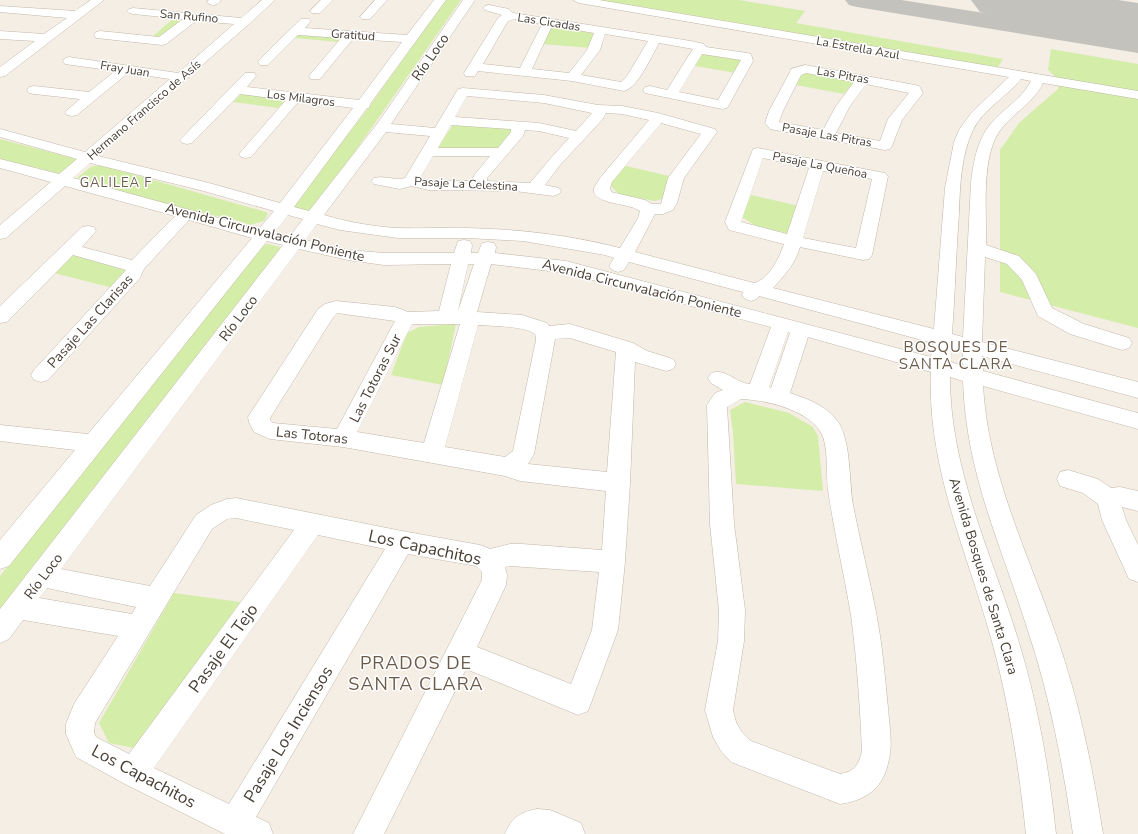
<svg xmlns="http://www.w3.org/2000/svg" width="1138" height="834" viewBox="0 0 1138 834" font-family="'Nunito Sans',sans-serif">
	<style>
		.green { fill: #d4eda9 }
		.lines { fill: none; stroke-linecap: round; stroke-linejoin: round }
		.taxiway { fill: #c4c2bd; fill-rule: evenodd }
		.runway { fill: #c4c2bd; fill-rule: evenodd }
		.minor-casing { stroke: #c3b8a9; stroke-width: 1 }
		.minor { fill: #fff; fill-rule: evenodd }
		.labels { text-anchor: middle; stroke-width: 3; stroke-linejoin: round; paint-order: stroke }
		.far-street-label { font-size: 12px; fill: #473e34; stroke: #fff }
		.far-neighbourhood-label { font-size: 13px; letter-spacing: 1px; fill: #6b5b4a; stroke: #fff }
		.street-label { font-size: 14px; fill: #473e34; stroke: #fff }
		.neighbourhood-label { font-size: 15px; letter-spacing: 1px; fill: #6b5b4a; stroke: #fff }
		.near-street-label { font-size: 17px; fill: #473e34; stroke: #fff }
		.near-neighbourhood-label { font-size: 18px; letter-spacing: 1px; fill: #6b5b4a; stroke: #fff }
	</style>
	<rect width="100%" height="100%" fill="#f4eee5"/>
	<!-- green -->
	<path class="green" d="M445,0H461L314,210L302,211L294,207L295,202L367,110Z
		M592,0H739L805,11L796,23L1003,59L997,69Z
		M175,17L187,19L161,38L152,37Z
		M554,25L593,33L592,48L542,44L551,27Z
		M297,33L344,36L339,42L294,38Z
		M1051,49L1138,64V328L1000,292V150L1019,123L1058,89L1059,80L1048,70Z
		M710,53L738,59L743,61L736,73L695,66L699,55Z
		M804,71L855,81L844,94L796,85Z
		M241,94L286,100L278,108L233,102Z
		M456,125L509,128L515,132L500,150L437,149L452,126Z
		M0,139L80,160L61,174L0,159Z
		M622,165L669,176L663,199L654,201L619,194L609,184Z
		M92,166H104L266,212L268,214L264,221L250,225L236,220L170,206L78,180V177Z
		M751,195L799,206L789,234L754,225L742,217Z
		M268,244L280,247L284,252L0,611V576L258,248Z
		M71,254L128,271L113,288L54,273Z
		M456,324L443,385L391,375L407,333L419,327Z
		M745,402L789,413L813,427L818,436L823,491L736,484L733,432L730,410Z
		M174,593L240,602L139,749L109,743L99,723Z"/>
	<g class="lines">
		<!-- taxiway -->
		<path class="taxiway" d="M845,0H901L1138,37V53L857,7L849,5Z"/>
		<!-- runway -->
		<path class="runway" d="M971,0H1118L1138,3V39L1000,17L980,12Z"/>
		<defs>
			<path id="minor" d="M91,0H104L5,76L0,77V67L35,41L0,39V31L44,34L67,18L0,12V6L75,11Z
				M209,0H221C217,5 215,6 209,4L207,2Z
				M262,0H275L249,24L98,156L209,183L280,203L353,108L299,101L251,157L246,158L241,157L239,154L286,100L240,94L192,143L187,144L182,143L180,140L245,73H255L256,76L247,87L359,100L402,42L353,39L320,79H310L309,76L341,38L298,35L268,65H260L258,62L260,59L301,19H309L311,21L305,28L407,35L434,0H446L370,104L369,108H367L294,207L309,211L377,124L463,0H475L391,124L435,128L458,89L463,88L544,95L598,105L622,106L658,113L715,129L717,132L684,178L677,203L673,210L663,214H655L635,252L754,283C769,280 780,256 784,244L729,230L725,222L753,149L758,148L817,160L885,173L888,176L872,255L869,259L863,260L800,247C795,264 785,275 773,288L934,329L945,188L954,142L959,130L972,112L1009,77L579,3L573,0H599L1138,91V99L1043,83C1034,102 1015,112 1002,128C980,154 987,212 986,245L1019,256L1036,274L1052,308L1084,324L1129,338L1132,343L1129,348L1122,350L1070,334L1038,316L1022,280L1007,264L985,257L982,342L1138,382V398L982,356L983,371L1138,413V429L983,386C988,472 1026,549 1054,629C1078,696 1092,764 1103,834H1073C1063,765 1050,697 1028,631C1001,544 966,474 963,381L950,377C950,468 990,550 1017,636C1037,700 1049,767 1056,834H1026C1019,768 1009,702 991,638C966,549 927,466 931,372L808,337L790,393C808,399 830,407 840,425C851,446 849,481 853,505C860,541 869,576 876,612C882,643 885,676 888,708C889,724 893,743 889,759C884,787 868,800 840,804L731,762L721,751L713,737L705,710L718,641L719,610L710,524L707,405L715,393L723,390L711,383L708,378L711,373C727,368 735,383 750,384L771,327L566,273L491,264L477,312L522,315L547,323L549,326L570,324L633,343L647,351L673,359L676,364L673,369L666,371L635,362L630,483L625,562L618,630L588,711L578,715L466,669L384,834H353L482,580V572L476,566L408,554L256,817L269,823L273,834H225L123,783L76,757L66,734V724L74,704L118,636L23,620L9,639L0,643V609L283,245L267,241L9,566L0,569V540L75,450L0,441V425L88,434L252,238L189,220L144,269L140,278L48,380L41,382L34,380L31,375L34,370L126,270L73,255L7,322L0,323V306L82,227L88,226L94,227L96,231L82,247L132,260L175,216L65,186L6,238L0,239V225L51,182L0,168V159L59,174L77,159L0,137V129L85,152L170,79L128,73L77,115L72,116L67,115L65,112L80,99L34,94L29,93L27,90L29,87L34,86L89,92L115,71L65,64L63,61L65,58L69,57L178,73L234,24L196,21L166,44L162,45L96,38L94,35L96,32L100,31L159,37L183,19L133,14L129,13L127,11L129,9L133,8L241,18ZM1021,79L1031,81C1024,95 1011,104 999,115C979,133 974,156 971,183L963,337L952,334C955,294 956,253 959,213C960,186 961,155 973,130C983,109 1007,97 1021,79ZM467,96L544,103L592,113L576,131L539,123L455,117ZM606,113L622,114L649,120L600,178L594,188V193C603,206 627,202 640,211L638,218L620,248C570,235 518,229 466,228C444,227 421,229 399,228C374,227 348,222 324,215L386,132L430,136L405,178C395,181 384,175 374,178L371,181L374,184L400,189L411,186L429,190L515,191L553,196L559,194L561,191L559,188L545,185L560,165L602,120ZM661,123L701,134L668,178L661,204H652L645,200L611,192L610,188L612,182ZM451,125L511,129V132L498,148H438ZM525,130L539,131L569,138L550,159L530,183L487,181V178L523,136ZM433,156H490L475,174L471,181L429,180L420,178ZM763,158L809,168L787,234L741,222ZM90,163L200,190L274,211L259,229L73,178ZM823,171L872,179L856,248L803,238ZM288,215L303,219L290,236L274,233ZM317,224L340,230L398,238H467L523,241L605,255L614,258L609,266L612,270L618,272L624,270L629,262L743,292L742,295L745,299L751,301L757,299L759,296L933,343L931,357L566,261L495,253L496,247L494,243L488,242L482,243L478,253H471L472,245L470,241L464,240L458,241L454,253H384L348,250L305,240ZM299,249L348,260L384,265L451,264L439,311L408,312L395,307L336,301L325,304L318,309L248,417L249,422L254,432L270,439L343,447L505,476L520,481L606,491L602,550L522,544H510L490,549L480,545L402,531L236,498L227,499L211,505L196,515L150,586L61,569ZM468,264H474L458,311ZM337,313L395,321L337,429L273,423L270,420V418L332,319ZM412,324H460L424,443L357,432ZM478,325C490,326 527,326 535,334C536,336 536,338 536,340L513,451L505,457L445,447ZM788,332L790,333L771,388L769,387ZM570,338L616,352L607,472L528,464L534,454L555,339ZM951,348L963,351V366L951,362ZM741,399C766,400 805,409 820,431C829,443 826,475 828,490C834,532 844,573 851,615C857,660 860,706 862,751C859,765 854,772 840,774L751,741L741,731L736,722L733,710L744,641L745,610L734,524L727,407ZM236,518L294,530L129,754L96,737L94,733L95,723L212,529L227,519ZM318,535L385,549L229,804L154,768ZM510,566L599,572L592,630L571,684L477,647L506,585L507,575L505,567ZM47,588L136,607L132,614L39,598Z
				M321,0H333L320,13H312L310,11Z
				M375,0H387L370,19H362L360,17Z
				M489,5L509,9L513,13L691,41L704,44L706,47L747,53L751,54L753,61L729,105L727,108L722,109L645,93L643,90L645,87L650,86L667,90L693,49L659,43C652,55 638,88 624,91L572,81L478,71L475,76H465L464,73L498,18L502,15L485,10L483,8L485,6ZM515,19L542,24L520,68L483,64L508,21ZM554,26L594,33L587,50L569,73L532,69L551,28ZM605,34L648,41L627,76L621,82L581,75L600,50ZM702,54L741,60L718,100L679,92Z
				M805,65L910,84L919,86L923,93L902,120L892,146L890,149L885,150L770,129L765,123L769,111L790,72L791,69ZM806,73L854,82L836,106L823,130L779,122L783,111L801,75ZM866,84L909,93L888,119L880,141L836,133L850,106Z
				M1068,470L1098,479L1111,488L1120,487L1138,491V511L1122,507L1126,520L1138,545V582L1129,579L1102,520L1098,504L1083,493L1060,486L1057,479L1060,472Z
				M537,809L550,810L581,823L585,834H505C511,818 520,812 537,809Z"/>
		</defs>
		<!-- minor casing -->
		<use href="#minor" class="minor-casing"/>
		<!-- minor -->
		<use href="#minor" class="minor"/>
	</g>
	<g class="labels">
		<!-- far-street labels -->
		<g class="far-street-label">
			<text transform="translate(189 16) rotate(5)" y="4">San Rufino</text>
			<text transform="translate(549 22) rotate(9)" y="4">Las Cicadas</text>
			<text transform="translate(353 35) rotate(4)" y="4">Gratitud</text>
			<text transform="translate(858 48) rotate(10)" y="4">La Estrella Azul</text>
			<text transform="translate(125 69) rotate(9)" y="4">Fray Juan</text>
			<text transform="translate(843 75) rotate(10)" y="4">Las Pitras</text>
			<text transform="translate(301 98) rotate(7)" y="4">Los Milagros</text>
			<text transform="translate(144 110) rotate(-41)" y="4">Hermano Francisco de Asís</text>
			<text transform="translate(827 135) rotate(10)" y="4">Pasaje Las Pitras</text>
			<text transform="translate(820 165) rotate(11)" y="4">Pasaje La Queñoa</text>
			<text transform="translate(466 184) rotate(3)" y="4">Pasaje La Celestina</text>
		</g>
		<!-- far-neighbourhood labels -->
		<g class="far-neighbourhood-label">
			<text x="116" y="187">GALILEA F</text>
		</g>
		<!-- street labels -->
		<g class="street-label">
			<text transform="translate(430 57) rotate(-55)" y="5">Río Loco</text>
			<text transform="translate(265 232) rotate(14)" y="5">Avenida Circunvalación Poniente</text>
			<text transform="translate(642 288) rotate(14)" y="5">Avenida Circunvalación Poniente</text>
			<text transform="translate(238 318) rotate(-53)" y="5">Río Loco</text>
			<text transform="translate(90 321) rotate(-48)" y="5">Pasaje Las Clarisas</text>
			<text transform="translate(375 378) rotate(-63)" y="5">Las Totoras Sur</text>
			<text transform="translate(312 435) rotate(6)" y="5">Las Totoras</text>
			<text transform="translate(43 576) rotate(-53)" y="5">Río Loco</text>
			<text transform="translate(984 576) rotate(73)" y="5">Avenida Bosques de Santa Clara</text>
		</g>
		<!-- neighbourhood labels -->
		<g class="neighbourhood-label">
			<text x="956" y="352">BOSQUES DE<tspan x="956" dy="17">SANTA CLARA</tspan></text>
		</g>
		<!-- near-street labels -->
		<g class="near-street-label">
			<text transform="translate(425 547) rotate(12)" y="6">Los Capachitos</text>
			<text transform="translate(223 648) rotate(-54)" y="6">Pasaje El Tejo</text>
			<text transform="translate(288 734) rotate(-59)" y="6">Pasaje Los Inciensos</text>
			<text transform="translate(144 776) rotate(28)" y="6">Los Capachitos</text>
		</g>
		<!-- near-neighbourhood labels -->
		<g class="near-neighbourhood-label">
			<text x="416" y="669">PRADOS DE<tspan x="416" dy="21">SANTA CLARA</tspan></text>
		</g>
	</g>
</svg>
